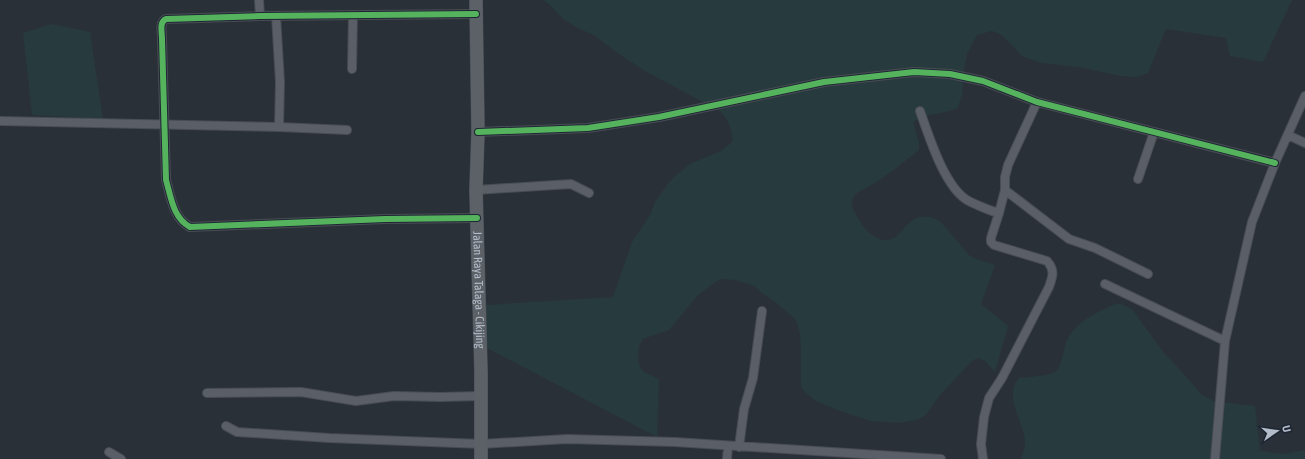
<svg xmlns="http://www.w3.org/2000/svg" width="1305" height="459" viewBox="0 0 1305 459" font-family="'Asap Condensed',sans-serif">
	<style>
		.green { fill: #273a3e }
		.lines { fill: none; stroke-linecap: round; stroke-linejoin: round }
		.minor-casing { stroke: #484c53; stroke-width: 10 }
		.primary-casing { stroke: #484c55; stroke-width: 14 }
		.minor { stroke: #5a5e66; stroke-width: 8 }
		.primary { stroke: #5c6168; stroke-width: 13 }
		.cycleway-casing { stroke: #1d2633; stroke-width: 8 }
		.cycleway { stroke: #56b35d; stroke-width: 6 }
		.labels { text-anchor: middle; stroke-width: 4; stroke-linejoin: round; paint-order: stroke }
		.street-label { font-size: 12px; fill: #b4bcc9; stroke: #1d2633 }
	</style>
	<rect width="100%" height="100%" fill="#2a3038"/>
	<!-- green -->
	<path class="green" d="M543,0H1292L1263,62L1230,56L1226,38L1166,29L1148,73L1136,77L1121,76L1078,67L1041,63L1022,56L1004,37L998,33L992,31L977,35L967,54L964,69L962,94L958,108C944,115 924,112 913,123L919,143V150C901,164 885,178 864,189C859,191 853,195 852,202C851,208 857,216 860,221C864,228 872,237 880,239C898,245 902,225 915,219C923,214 934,217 941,222L969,255L976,259L995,265L981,304L1008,326L995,372L985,361L979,358L973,360L939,396L926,415L919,419L900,423L871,421L840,411L816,401L806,393L801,387V352L800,333L796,320L774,301L762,293L755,286L735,280L721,279L714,283L697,296L669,330L643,339L639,346L638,360L640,367L644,372L659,379L657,437L483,346L486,305L613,297L632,242L650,215L655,202L667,185L673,178L690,164L721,151L732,142C733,131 728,118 720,111L645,71L619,54L595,36L576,27L563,19L549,4Z
		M51,24L90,32L103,119L32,115L23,33Z
		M1115,304H1121L1132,309L1164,353L1183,373L1201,394L1213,401L1255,406L1260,451L1284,454L1305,450V459H1021C1023,453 1025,447 1025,441C1023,420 1003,397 1019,378C1028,377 1045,376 1053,373C1064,368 1062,350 1067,340C1077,321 1096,313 1115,304Z"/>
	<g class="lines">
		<defs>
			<path id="minor" d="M259,0L260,16
				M476,14L260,16L166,19C159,22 162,32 162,39L166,180C171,197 173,218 190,227L385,219L477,218
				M352,69L353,15
				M920,111C929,136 944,186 967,200C974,204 991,211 999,213L991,238V242L994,245L1047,261C1055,270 1053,276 1049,287L1002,378L989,398L984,417L981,444L983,459
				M0,121L279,127L280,82L276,16
				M279,127L347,130
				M478,132L588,128L659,117L824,82L914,72L950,74L983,81L1037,102L1275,163
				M1288,135L1305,143
				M1138,179L1154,132
				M476,190L571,184L589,193
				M1005,190L1069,239L1095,248L1148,274
				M999,213L1005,190V177L1008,165L1037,102
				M1105,284L1225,341
				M207,393L301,392L356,401L394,396L440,397L481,396
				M226,426L237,432L329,438L481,444L567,439L675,442L941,459
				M739,447L744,409L753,378L762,311
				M109,452L121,459
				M727,459L728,446
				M1215,459L1225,341L1252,222L1275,163L1305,96"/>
			<g id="primary">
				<path id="s1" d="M476,0L478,132L476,190L481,372V459"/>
			</g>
		</defs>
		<!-- minor casing -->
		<use href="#minor" class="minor-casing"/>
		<!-- primary casing -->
		<use href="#primary" class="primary-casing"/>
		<!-- minor -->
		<use href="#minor" class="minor"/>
		<!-- primary -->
		<use href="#primary" class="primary"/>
		<defs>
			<path id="cycleway" d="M476,14L260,16L166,19C159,22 162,32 162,39L166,180C171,197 173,218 190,227L385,219L477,218
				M478,132L588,128L659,117L824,82L914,72L950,74L983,81L1037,102L1275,163"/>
		</defs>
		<!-- cycleway casing -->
		<use href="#cycleway" class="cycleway-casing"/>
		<!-- cycleway -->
		<use href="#cycleway" class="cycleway"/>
	</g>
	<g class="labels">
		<!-- street labels -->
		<g class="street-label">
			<text dy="4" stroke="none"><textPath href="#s1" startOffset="290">Jalan Raya Talaga - Cikijing</textPath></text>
		</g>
	</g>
	<!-- north arrow -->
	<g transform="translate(1277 431) rotate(77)" stroke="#1d2633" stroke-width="3" paint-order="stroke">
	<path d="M0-3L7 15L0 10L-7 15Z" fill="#b4bcc9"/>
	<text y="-6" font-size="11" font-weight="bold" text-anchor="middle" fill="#b4bcc9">U</text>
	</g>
</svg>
